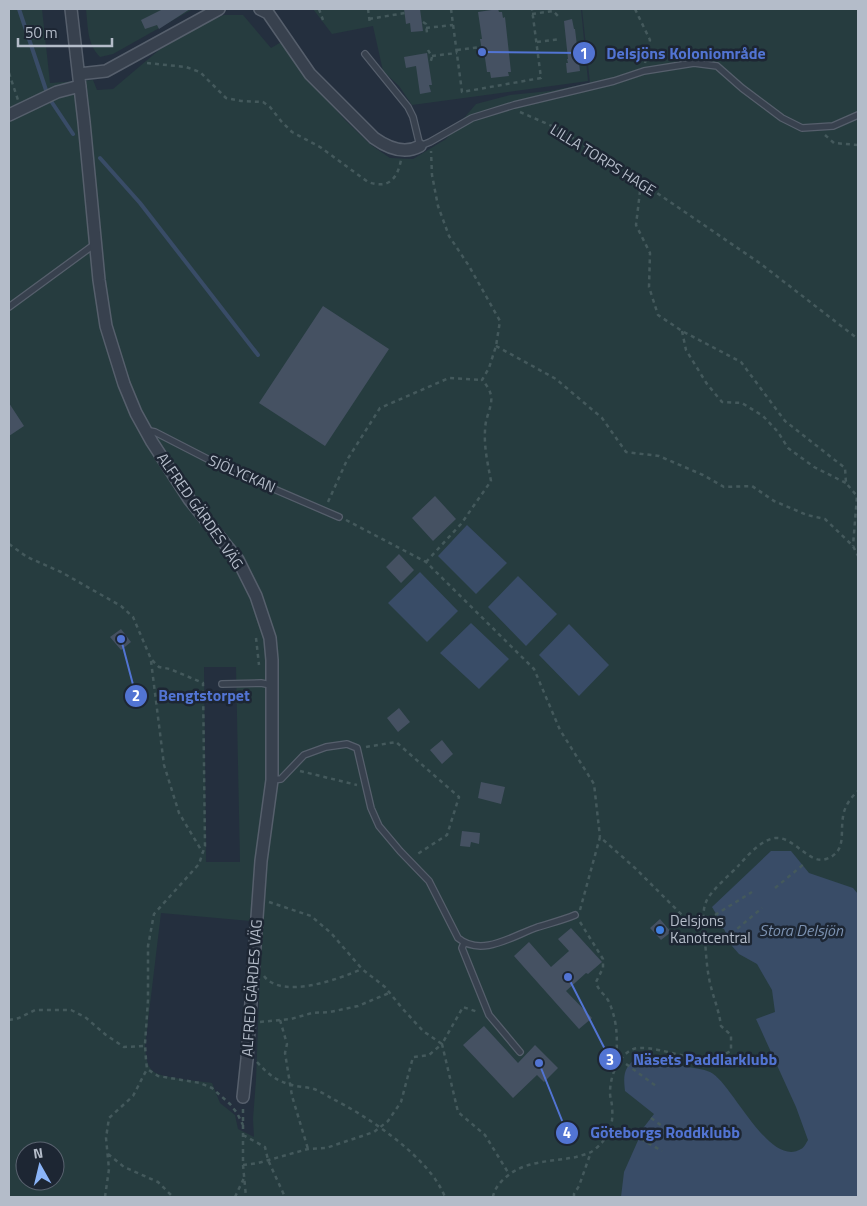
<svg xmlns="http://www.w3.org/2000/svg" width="867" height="1206" viewBox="0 0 867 1206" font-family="'Titillium Web',sans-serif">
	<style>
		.green { fill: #263c3f; fill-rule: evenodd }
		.water { fill: #394c67 }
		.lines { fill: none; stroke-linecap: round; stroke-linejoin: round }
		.stream { stroke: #394c67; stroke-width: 4 }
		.building { fill: #455162 }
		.service-casing { stroke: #565f6c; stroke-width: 8 }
		.minor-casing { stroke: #565f6c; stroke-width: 14 }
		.path { stroke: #44595c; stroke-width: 2.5; stroke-dasharray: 4 4; stroke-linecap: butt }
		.service { stroke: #38414e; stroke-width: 5.5 }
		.minor { stroke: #38414e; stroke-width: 11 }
		.shop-dot { fill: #3f7fe0; stroke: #1d2633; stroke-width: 2 }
		.labels { text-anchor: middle; stroke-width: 5; stroke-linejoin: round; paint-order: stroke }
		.street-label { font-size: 15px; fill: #b4bcc9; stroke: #1d2633 }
		.poi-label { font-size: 15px; fill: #b4bcc9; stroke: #1d2633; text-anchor: start }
		.water-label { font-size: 16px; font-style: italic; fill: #7c92b1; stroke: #1d2633 }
		.leader { fill: none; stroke: #5274d3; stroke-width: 2 }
		.callout-dot { fill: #5274d3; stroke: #1d2633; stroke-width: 2 }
		.mark-label { font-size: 15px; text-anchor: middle; font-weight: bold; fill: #fff }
		.callout-label { font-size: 16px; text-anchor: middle; font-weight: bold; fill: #5274d3; stroke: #1d2633; stroke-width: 5; stroke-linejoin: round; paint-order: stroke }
	</style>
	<rect width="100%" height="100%" fill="#242f3e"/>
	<!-- green -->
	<path class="green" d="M9,9H42L50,83L93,80L97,90L113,89L159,50L198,26L224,15H243L271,48L283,41L322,94L345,120L371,145L390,158L413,159L446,139L476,104L510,95L550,91L590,83L582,9H858V1197H9ZM204,667H236L240,862H206ZM161,913L262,922L256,1080L253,1119L254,1137L238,1129L235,1115L220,1103L212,1083C199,1081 162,1078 154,1072C146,1066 146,1055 145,1046ZM25,1151H55V1181H25Z
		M86,9H193L113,54L100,57C87,44 88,27 86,9Z
		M313,9H581L588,81L412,105L399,86L383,71L373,26L332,34Z"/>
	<!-- water -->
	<path class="water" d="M467,525L507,563L476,594L438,556Z
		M420,572L458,611L427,642L388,603Z
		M518,576L557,614L526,646L488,607Z
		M471,623L509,659L479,689L440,653Z
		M569,624L609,665L579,696L539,655Z
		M771,851H791L809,873L853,888L858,894V1197H621L624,1172L644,1127L654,1114L625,1091C623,1073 624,1068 638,1056C655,1060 671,1063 687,1067C694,1068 703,1069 710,1072C731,1081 769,1169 801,1149C804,1148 806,1143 808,1140L796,1107L756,1019L775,1012L772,990L757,964L739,954L732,946L724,929L719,927L714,920L718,917L712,907Z"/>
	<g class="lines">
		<!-- stream -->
		<path class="stream" d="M19,9L46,90
			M51,101L73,134
			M100,158L140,203L258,355"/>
	</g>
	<!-- building -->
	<path class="building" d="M163,9H190L159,29L157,25L145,29L141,20Z
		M404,9H420L423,31L411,32L410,23L406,24Z
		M498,9L499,12H502L503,18L505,17L511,72H508L509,76L491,78L490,72H487L484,51H482L480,39H482L478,12Z
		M572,19L574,29H575L580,71L567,73L566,63H568L567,59H568L564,21Z
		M427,53L432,85H429L431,92L420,94L416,66L406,68L404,57Z
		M323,306L389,349L325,446L259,403Z
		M9,403L24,426L9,436Z
		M435,496L456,519L433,541L412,518Z
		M399,554L414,570L401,583L386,567Z
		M121,629L131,642L121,650L110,637Z
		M399,708L410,722L398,732L387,718Z
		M442,740L453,754L442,764L430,750Z
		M481,782L505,787L501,804L478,798Z
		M462,831L480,833L479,844L471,842L470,847L460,846Z
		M660,919L671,932L661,940L650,928Z
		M571,928L602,962L588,974L586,973L566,991L592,1018L579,1029L514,956L529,942L551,967L569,951L558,939Z
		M484,1026L518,1063L535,1045L558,1068L544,1082L537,1075L513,1098L463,1045Z"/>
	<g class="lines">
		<defs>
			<path id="service" d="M365,54L408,107L413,117L420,146L430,142L472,118L514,105L614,81L644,71L694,63L717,66L742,88L782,118L802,128L833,126L858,115
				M9,307L95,244
				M146,432L150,431L155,432L225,468L339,517
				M222,684L261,683L271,685
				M272,780L281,779L304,755L326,747L347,744L357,748L371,808L379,826L400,851L429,881L458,938C482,958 514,935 538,927C551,923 563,920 575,915
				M464,943L462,948L489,1015L520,1052"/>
			<path id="minor" d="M71,9L84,122L99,280L106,326L124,384L136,413L152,442L189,499L238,560L256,596L270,638L272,660V780L261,861L247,1059L243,1097
				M260,9L268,13L310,74L374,138C388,148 404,155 420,146
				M79,74L106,71L219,9
				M9,115L57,92L80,86"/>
		</defs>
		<!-- service casing -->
		<use href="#service" class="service-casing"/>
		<!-- minor casing -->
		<use href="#minor" class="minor-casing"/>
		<!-- path -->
		<path class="path" d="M319,9L323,20
			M368,9L370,24
			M451,9L462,92L541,78L532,9
			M635,9L650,40L645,63
			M532,14L553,11L558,16
			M369,19L405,13
			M423,22L426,24L427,33
			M426,28L453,25
			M537,42L560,39
			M428,50L432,57L430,64
			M457,50L480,47L484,54
			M432,56L457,53
			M147,63L186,67L200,72L226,98L241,101L263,102L270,107L281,121L292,132L320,147L368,182C388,189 397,180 401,160
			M9,73L18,100
			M520,112L559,129L654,191L761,264L858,339
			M825,135L834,143L858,145
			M641,183L636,225L650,253L649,287L658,315L682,331L741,362L785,421L845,468L846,483L857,496L853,546
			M682,331L686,350L707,384L722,402L742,403L763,416L778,432L788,448L814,467L846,483
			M496,346L556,379L602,418L626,452L659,456L703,475L724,487L752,486L774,501L807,515L825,519L853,546L858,556
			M328,502L347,460L380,408L449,378L482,380
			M346,520L426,562L534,669L560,730L594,784L600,837
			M9,544L27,557L61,572L121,606L133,617L151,659L159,667L170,669L203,683L205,846L199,864L154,914L148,946V1000L145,1044L146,1060L147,1069L158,1076L200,1083L212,1088L230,1104L237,1113L243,1125
			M426,562L461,524L491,481C488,465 484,448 485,431C485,410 501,400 482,380L489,368L496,346L500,321L469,266L449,236L438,206L432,175L431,151
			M256,638L259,665
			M151,661L164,765L179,813L203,853
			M366,747L396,742L459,797L447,835L416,855
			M300,771L357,785
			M775,888L804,864
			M269,902L311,916L331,933L362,969L385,987L402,1008L423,1031L442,1044L463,1007L478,1012
			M580,910L600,837L635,868L684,917L703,920
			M715,915L752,892
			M580,922L603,959V968L596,982C598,991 605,994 609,1002C619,1025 617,1043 616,1067
			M725,939L762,908
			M264,976C282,1000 339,979 362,969
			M9,1020L19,1018L35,1010H71L85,1017L106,1035L124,1047L145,1046
			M280,1020L287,1044L285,1053L292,1096L308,1149
			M260,1022L291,1019L312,1013L330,1012L358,1006L389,993
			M257,1062C268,1074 276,1081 292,1085C299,1087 307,1087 314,1089C320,1091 326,1095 331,1098C369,1117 429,1157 445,1197
			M626,1064L656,1086
			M243,1109V1165L246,1197
			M651,1118L676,1136
			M243,1135L265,1147L268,1160L285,1197
			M634,1135L662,1151
			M108,1154L124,1167L158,1182L173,1197
			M243,1165L258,1163L308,1149L326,1148L374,1132L388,1121L401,1102L413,1057L429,1055L442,1044L458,1112L485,1135L509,1174
			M105,1197L109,1169L106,1138L109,1118L133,1096L147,1069
			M235,1197L244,1178
			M493,1197C494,1190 499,1183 505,1178C524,1160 552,1162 576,1157C582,1155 589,1154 594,1150C608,1139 614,1126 612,1107C612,1102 610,1098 610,1093C610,1077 617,1058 631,1050C649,1041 692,1064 717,1058C722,1057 726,1053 731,1051V1035L721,1026C719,1009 712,995 709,978C706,963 706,947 704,933C704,923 702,911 706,902C711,890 730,875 739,865C748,855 761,840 775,838C794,836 809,865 826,859C847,852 840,833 843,817C844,807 851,797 858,791
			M574,1197V1194L579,1186L591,1152"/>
		<!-- service -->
		<use href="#service" class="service"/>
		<!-- minor -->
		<use href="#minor" class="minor"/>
	</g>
	<!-- markers -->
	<circle class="shop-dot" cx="660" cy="930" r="5"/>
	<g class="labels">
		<!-- street labels -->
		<g class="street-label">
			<text transform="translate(603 160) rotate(32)" y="5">LILLA TORPS HAGE</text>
			<text transform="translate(242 474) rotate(24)" y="5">SJÖLYCKAN</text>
			<text transform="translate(200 511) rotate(55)" y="5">ALFRED GÄRDES VÄG</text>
			<text transform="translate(252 988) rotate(-86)" y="5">ALFRED GÄRDES VÄG</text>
		</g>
		<!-- poi labels -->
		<g class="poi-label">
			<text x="670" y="926">Delsjons<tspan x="670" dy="17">Kanotcentral</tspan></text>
		</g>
		<!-- water labels -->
		<g class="water-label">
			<text x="801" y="936">Stora Delsjön</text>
		</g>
	</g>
	<!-- callouts -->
	<path class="leader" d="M482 52L584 53M121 639L136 696M568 977L610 1059M539 1063L567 1133"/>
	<g class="callout-dot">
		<circle cx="482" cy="52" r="5"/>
		<circle cx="121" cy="639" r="5"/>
		<circle cx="568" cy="977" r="5"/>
		<circle cx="539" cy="1063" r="5"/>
		<circle cx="584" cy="53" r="12"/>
		<circle cx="136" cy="696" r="12"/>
		<circle cx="610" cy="1059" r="12"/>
		<circle cx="567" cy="1133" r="12"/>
	</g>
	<g class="mark-label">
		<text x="584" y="59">1</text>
		<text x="136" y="701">2</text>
		<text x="610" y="1065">3</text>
		<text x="567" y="1138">4</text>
	</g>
	<g class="callout-label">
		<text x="686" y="59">Delsjöns Koloniområde</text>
		<text x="204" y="701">Bengtstorpet</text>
		<text x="705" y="1065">Näsets Paddlarklubb</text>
		<text x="665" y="1138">Göteborgs Roddklubb</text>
	</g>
	<!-- border -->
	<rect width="867" height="1206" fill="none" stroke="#b4bcc9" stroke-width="20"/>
	<!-- north arrow -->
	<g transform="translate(40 1166) rotate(352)"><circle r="24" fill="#1d2633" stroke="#59626f"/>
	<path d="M0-4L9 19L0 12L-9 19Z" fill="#8ab4f8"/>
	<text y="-8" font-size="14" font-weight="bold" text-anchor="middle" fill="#b4bcc9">N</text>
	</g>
	<!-- scale -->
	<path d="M18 38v8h94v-8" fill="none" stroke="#b4bcc9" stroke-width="2.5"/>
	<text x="25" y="38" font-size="15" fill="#b4bcc9" stroke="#1d2633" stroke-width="4" paint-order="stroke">50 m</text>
</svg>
